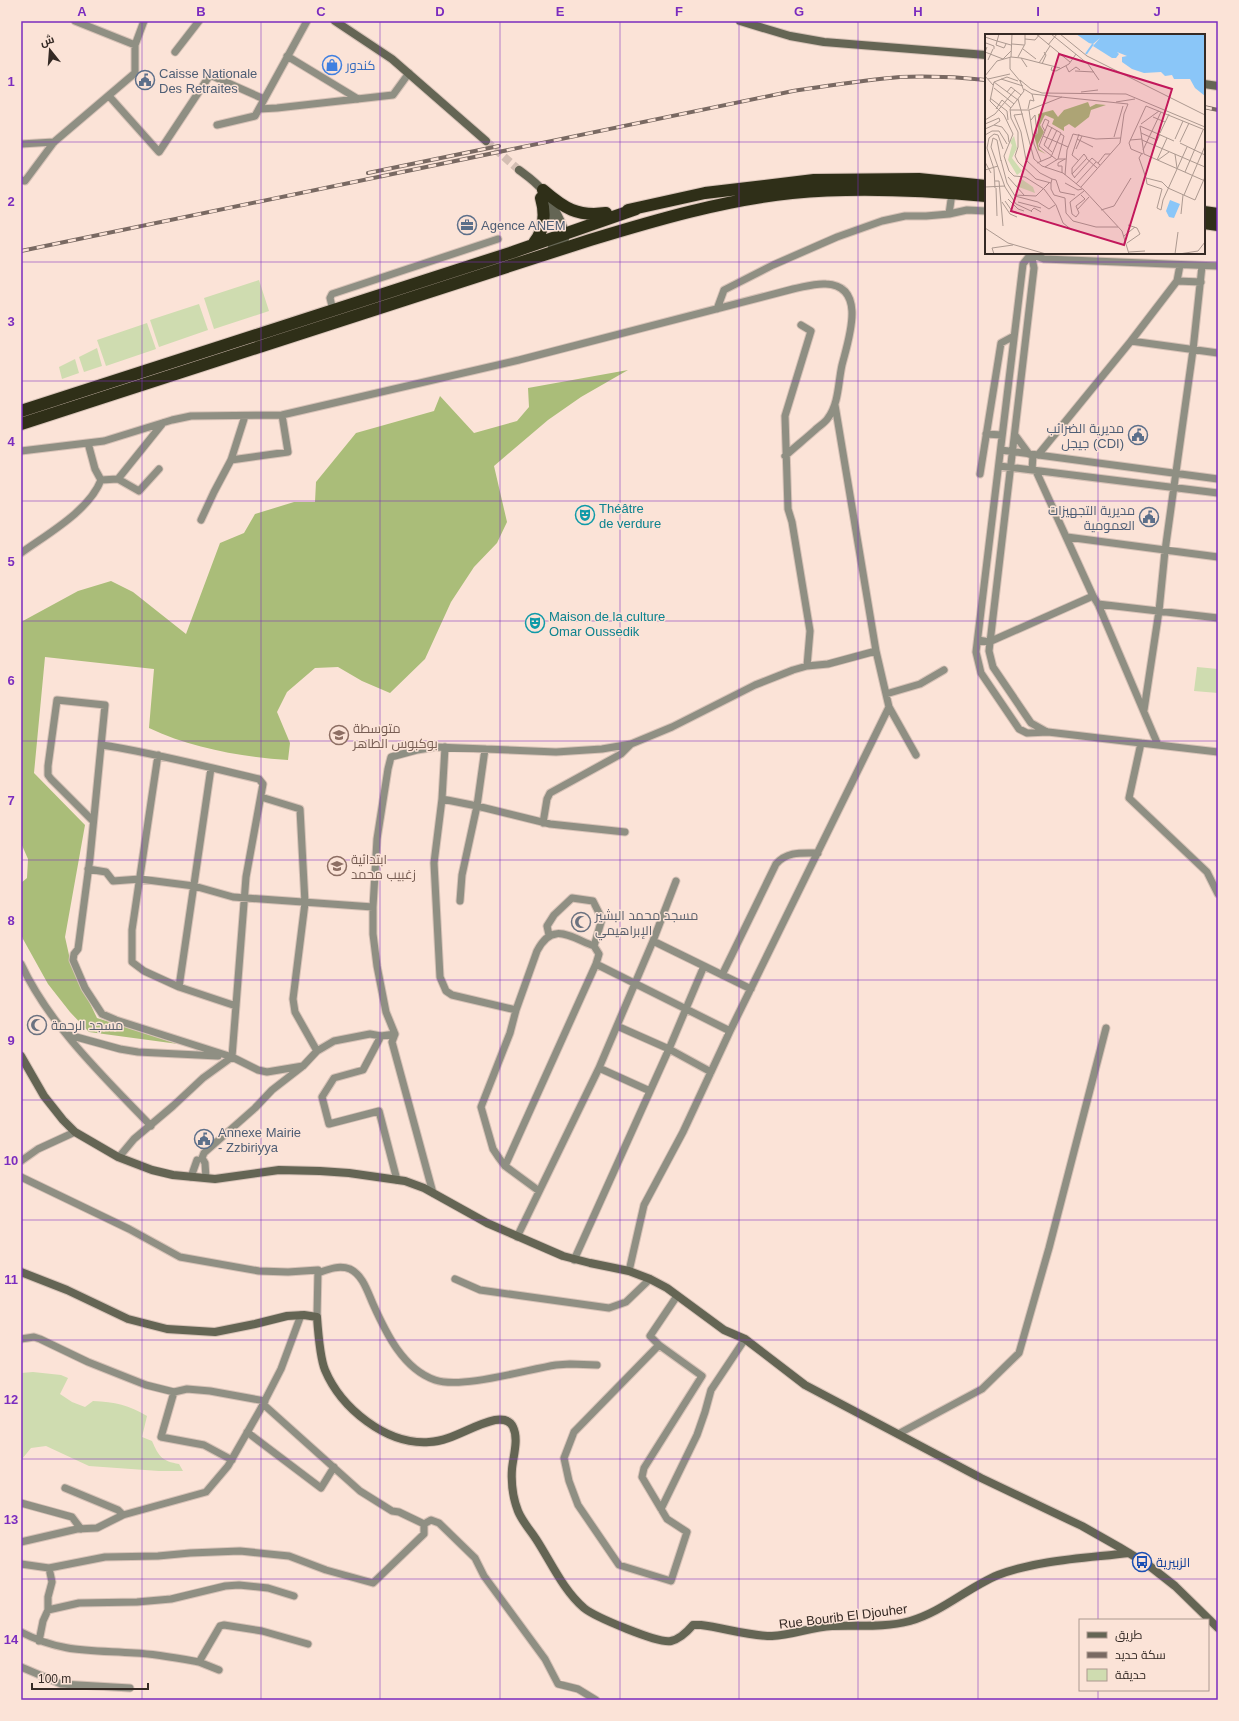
<svg xmlns="http://www.w3.org/2000/svg" width="1239" height="1721" viewBox="0 0 1239 1721" font-family="Arial,Cairo,sans-serif">
	<style>
		.green { fill: #cfdcb0 }
		.forest { fill: #aabd79 }
		.lines { fill: none; stroke-linecap: round; stroke-linejoin: round }
		.secondary-tunnel { stroke: #d3beb3; stroke-width: 8; stroke-dasharray: 8 4; stroke-linecap: butt }
		.street-casing { stroke: #d7c2b7; stroke-width: 9 }
		.secondary-casing { stroke: #d7c2b7; stroke-width: 10 }
		.highway-casing { stroke: #d7c2b7; stroke-width: 14 }
		.street { stroke: #8f8f83; stroke-width: 7 }
		.secondary { stroke: #646554; stroke-width: 8 }
		.highway { stroke: #2f2f18; stroke-width: 12 }
		.rail-casing { stroke: #796962; stroke-width: 4 }
		.rail { stroke: #fbe3d7; stroke-width: 2.5; stroke-dasharray: 8; stroke-linecap: butt }
		.grid { fill: none; stroke: #7b2cbf; stroke-width: 1; stroke-opacity: 0.55 }
		.labels { text-anchor: middle; stroke-width: 3; stroke-linejoin: round; paint-order: stroke }
		.shop-label { font-size: 13px; fill: #366cbe; stroke: #fbe3d7; text-anchor: start }
		.service-label { font-size: 13px; fill: #4e5e75; stroke: #fbe3d7; text-anchor: start }
		.culture-label { font-size: 13px; fill: #0d838f; stroke: #fbe3d7; text-anchor: start }
		.education-label { font-size: 13px; fill: #785e54; stroke: #fbe3d7; text-anchor: start }
		.worship-label { font-size: 13px; fill: #5b616d; stroke: #fbe3d7; text-anchor: start }
		.transit-label { font-size: 13px; fill: #164399; stroke: #fbe3d7; text-anchor: start }
		.street-label { font-size: 13px; fill: #352a25; stroke: #fbe3d7 }
		.inset-river { fill: none; stroke: #8ac6f8; stroke-width: 2 }
		.inset-road { fill: none; stroke: #ac9990; stroke-width: 1 }
		.view { fill: #c2185b; fill-opacity: 0.15; stroke: #c2185b; stroke-width: 2 }
		.inset-edge { fill: none; stroke: #352a25; stroke-width: 2 }
		.neatline { fill: none; stroke: #7b2cbf; stroke-width: 1.5 }
		.grid-label { font-size: 13px; text-anchor: middle; font-weight: bold; fill: #7b2cbf }
	</style>
	<rect width="100%" height="100%" fill="#fbe3d7"/>
	<!-- green -->
	<path class="green" d="M259,280L269,311L214,329L204,298Z
		M199,304L208,330L159,347L150,320Z
		M147,323L156,349L106,366L97,340Z
		M97,348L102,366L84,372L79,357Z
		M75,359L79,373L62,379L59,367Z
		M1197,667L1218,669V693L1194,691Z
		M33,1372L61,1375L68,1378L60,1394L72,1402L85,1407L93,1401C115,1402 129,1405 147,1416L142,1437L152,1441C159,1457 162,1461 179,1464L183,1471H159L89,1466L46,1446L31,1448L22,1459L21,1471V1373Z"/>
	<!-- forest -->
	<path class="forest" d="M628,370L581,397L548,420L494,466L507,522L497,543L474,567L451,602L425,659L390,693L362,681L338,667L315,668L287,692L277,712L290,743L288,760C242,757 191,748 149,728L154,669L45,657L34,773L85,825L65,937L71,964L97,1018L178,1044L89,1032L70,1012L48,984L23,939L21,934V883L27,878L28,859L21,843V622L78,591L111,581L133,592L186,634L220,543L244,533L255,514L294,502H315L316,482L356,433L434,411L440,396L474,433L517,421L529,407L528,388Z"/>
	<g class="lines">
		<!-- secondary-tunnel -->
		<path class="secondary-tunnel" d="M486,141L519,170"/>
		<defs>
			<path id="street" d="M75,21L135,45
				M175,52L199,21
				M287,56L358,99
				M109,96L159,152L210,75L264,99
				M259,109L277,108L393,95L409,73
				M217,125L255,116L307,21
				M21,144L54,142
				M21,180L25,181L54,142L135,73V45L144,21
				M949,214L967,210L986,211
				M1031,253L1034,268L989,651L993,667L1031,723L1047,732
				M1031,254L1023,264L976,652L981,673L1019,729L1027,733L1048,732L1158,745
				M1031,254L1044,259L1218,266
				M1177,281L1201,282
				M717,309L724,290L773,265L837,237L882,221L905,216H926L949,214L952,193
				M333,310L330,298L332,294L498,239
				M801,325L811,331L785,416L788,509L792,522L810,631L807,666
				M1131,341L1218,353
				M986,434L1002,435
				M1015,435L1029,454
				M1001,450L1218,479
				M21,451L104,441L172,420L191,416L282,415L519,360L793,289C804,287 815,283 826,284C868,286 848,341 842,365C838,383 839,403 828,418C825,423 819,426 815,430C805,439 795,447 785,456
				M1038,455L1131,341L1177,281L1180,265
				M231,460L288,452L282,415
				M999,466L1218,493
				M1032,470L1033,455
				M1036,471L1093,596L1098,604L1158,745L1218,752
				M980,474L1001,343L1014,336
				M118,479L139,491L159,469
				M101,480L118,479L163,423
				M201,520L214,492L231,460L245,416
				M1067,537L1218,557
				M21,553C47,534 89,511 101,480L95,469L88,443
				M1098,604L1218,618
				M978,640L989,642L1093,596
				M886,694L920,684L944,670
				M889,707L916,755
				M1144,710L1159,611L1165,551L1193,350L1202,266
				M1141,743L1129,798L1207,872L1218,894
				M102,745C155,753 207,767 259,779L263,784L246,877L232,1057
				M445,747L442,799L434,863L440,977L446,991L452,995L516,1010
				M158,755L132,930V962L144,971L179,987L236,1006
				M261,797L300,809L305,903L293,999L295,1012L317,1051
				M442,799L477,806L550,824L625,832
				M93,821L51,779L48,775V766L57,700L105,705L90,858L78,949L74,954L73,960L85,988L102,1014L116,1020L232,1057L258,1070L267,1072L303,1066
				M543,823L547,799L550,793L621,754L631,744
				M88,869L106,872L113,881L140,879L194,886L233,897L373,907
				M460,901L462,875L477,806L485,749
				M549,935L547,926L554,915L572,898L593,901L602,919L594,946
				M653,941L676,881
				M21,964C50,1026 104,1077 151,1126
				M596,964L730,1031
				M722,975L776,864C787,851 802,853 818,853
				M179,987L211,768
				M617,1026L669,1049L711,1072
				M69,1035L120,1049L138,1052L218,1056
				M381,1036L363,1070L334,1078L322,1097L329,1124L379,1111L397,1180
				M599,1068L650,1091
				M119,1157L134,1139L173,1106L203,1078L232,1057
				M21,1161L38,1149L75,1132
				M505,1166L596,964L599,954L594,946C570,937 552,921 537,951L516,1010L510,1033L481,1107L493,1149L499,1158L505,1166L539,1191
				M21,1177L129,1229L180,1257L259,1271L288,1272L318,1270L317,1317
				M191,1177L197,1160
				M206,1178L205,1163L202,1158L204,1153L255,1108L272,1090L303,1066L317,1051L334,1041L370,1034L381,1036L395,1034
				M433,1193L392,1042L395,1034L386,1012L377,966L373,934V907L377,839L388,769L391,757L417,750L436,747L556,752L602,749L631,744L672,727L755,685L793,670L807,666L828,664L876,651
				M517,1237L599,1068L653,941L751,989
				M574,1260L669,1049L704,966
				M629,1271L644,1205L683,1132L730,1031L889,707L876,651L835,405
				M318,1273C329,1269 339,1265 350,1269C363,1275 368,1293 373,1304C386,1333 403,1369 435,1380C462,1389 525,1370 556,1365L570,1364L597,1365
				M455,1279L480,1290L609,1308L626,1302L650,1279
				M21,1339L34,1337L40,1339L88,1362L146,1385L174,1392L187,1389L210,1391L265,1401
				M659,1345L702,1376L644,1468L642,1477L667,1519L687,1532L671,1581L619,1565L578,1505L569,1481L564,1458L574,1432L659,1345L650,1336L677,1296
				M174,1392L161,1437L204,1445L232,1460
				M263,1404L360,1491L392,1511L399,1512L424,1524
				M247,1432L321,1488L334,1467
				M898,1434L982,1389L1019,1353L1049,1248L1106,1028
				M65,1488L118,1510L123,1515
				M21,1503L72,1517L81,1529
				M661,1509L697,1435L705,1412L711,1390L745,1339
				M424,1524L431,1520L439,1523L475,1558L484,1576L545,1659L558,1684L578,1689L596,1700
				M21,1542L77,1529L97,1528L123,1515L206,1492L228,1466L260,1410L281,1369L301,1315
				M21,1564L49,1568L105,1557L158,1556L190,1553L240,1551L289,1556L326,1570L373,1583L424,1534V1524
				M48,1610L79,1603L137,1602L171,1599L225,1586L239,1585L268,1588L294,1596
				M21,1632C61,1653 91,1650 135,1653C156,1654 177,1658 199,1662
				M39,1641L43,1621L48,1610V1597L52,1582L49,1568
				M21,1667L61,1684L130,1688
				M219,1670L199,1662L220,1626L224,1625L262,1631L308,1644"/>
			<path id="secondary" d="M335,21L392,59L486,141
				M740,21L790,36L824,42L986,55
				M1204,84L1218,86
				M519,170C527,176 536,182 543,191C549,199 568,229 565,239C563,244 556,245 552,247
				M545,204L563,238
				M21,1056L44,1096L63,1120L75,1132L118,1157L152,1170L173,1175L215,1179L279,1170L320,1171L349,1173L405,1181L424,1188L487,1223L563,1256L590,1263L629,1271L650,1279L667,1288L724,1330L745,1339L805,1385L981,1478L1082,1526L1119,1547L1147,1564L1175,1586L1218,1628
				M21,1272L67,1290L128,1319L167,1329L215,1332L255,1324L287,1316L304,1315L317,1317C318,1331 320,1358 325,1370C341,1408 386,1445 429,1442C452,1441 472,1425 495,1420C502,1419 510,1420 513,1427C519,1439 513,1457 512,1469C511,1483 513,1498 518,1511C522,1521 530,1530 536,1539C551,1562 563,1590 584,1608C595,1617 659,1644 671,1641C680,1639 687,1632 693,1625H701C725,1628 748,1636 772,1636C793,1635 811,1627 832,1626C858,1625 884,1628 910,1621C942,1612 967,1588 998,1575C1036,1560 1088,1558 1129,1553"/>
			<path id="highway" d="M543,190C564,208 577,217 606,213
				M628,210L705,193L814,180L919,179L986,186
				M1204,212L1218,214
				M1204,223L1218,225
				M534,243C544,230 546,215 541,198
				M21,411L513,252L636,209
				M21,424L590,240C656,220 724,200 792,193C856,187 921,190 986,196"/>
		</defs>
		<!-- street casing -->
		<use href="#street" class="street-casing"/>
		<!-- secondary casing -->
		<use href="#secondary" class="secondary-casing"/>
		<!-- highway casing -->
		<use href="#highway" class="highway-casing"/>
		<!-- street -->
		<use href="#street" class="street"/>
		<!-- secondary -->
		<use href="#secondary" class="secondary"/>
		<!-- highway -->
		<use href="#highway" class="highway"/>
		<defs>
			<path id="rail" d="M1204,107L1218,110
				M368,173L499,146
				M21,251L793,91C828,86 864,80 900,77C928,76 957,77 986,80"/>
		</defs>
		<!-- rail casing -->
		<use href="#rail" class="rail-casing"/>
		<!-- rail -->
		<use href="#rail" class="rail"/>
	</g>
	<!-- grid -->
	<path class="grid" d="M142,21V1700M261,21V1700M380,21V1700M500,21V1700M620,21V1700M739,21V1700M858,21V1700M978,21V1700M1098,21V35M21,142H986M1204,142H1218M1098,253V1620M21,262H1218M21,381H1218M21,501H1218M21,621H1218M21,741H1218M21,860H1218M21,980H1218M21,1100H1218M21,1220H1218M21,1340H1218M21,1459H1218M21,1579H1218M1098,1690V1700"/>
	<!-- icons -->
	<defs>
		<symbol id="shop-ring" viewBox="-11 -11 22 22"><circle r="9.5" fill="#fbe3d7" stroke="#3f7fe0" stroke-width="1.5"/><path d="M-5-2.5h2.3a2.7 3.5 0 0 1 5.4 0H5L5.5 6h-11ZM-1.5-2.5h3a1.5 2.3 0 0 0-3 0Z" fill="#3f7fe0"/></symbol>
		<symbol id="civic-ring" viewBox="-11 -11 22 22"><circle r="9.5" fill="#fbe3d7" stroke="#5c6f8a" stroke-width="1.5"/><path d="M-.6-6.5H3V-4.5H.6V-3L4-1V1h2V6H-6V1h2V-1L-.6-3ZM-1.2 2.5V6h2.4V2.5Z" fill="#5c6f8a"/></symbol>
		<symbol id="office-ring" viewBox="-11 -11 22 22"><circle r="9.5" fill="#fbe3d7" stroke="#5c6f8a" stroke-width="1.5"/><path d="M-6-3h4V-5.5h4V-3h4V5H-6ZM-1-4.5V-3h2v-1.5ZM-6 0V1H6V0Z" fill="#5c6f8a"/></symbol>
		<symbol id="theatre-ring" viewBox="-11 -11 22 22"><circle r="9.5" fill="#fbe3d7" stroke="#0f9aa8" stroke-width="1.5"/><path d="M-5-5.5Q0-4 5-5.5V0Q5 5 0 6Q-5 5-5 0ZM-3.3-2.5H-1v1.5H-3.3ZM1-2.5H3.3v1.5H1ZM-2.8 1Q0 5.5 2.8 1Z" fill="#0f9aa8"/></symbol>
		<symbol id="school-ring" viewBox="-11 -11 22 22"><circle r="9.5" fill="#fbe3d7" stroke="#8d6e63" stroke-width="1.5"/><path d="M0-5L7-2L0 1L-7-2ZM-4 1L0 2.5L4 1V4Q0 6-4 4Z" fill="#8d6e63"/></symbol>
		<symbol id="mosque-ring" viewBox="-11 -11 22 22"><circle r="9.5" fill="#fbe3d7" stroke="#6b7280" stroke-width="1.5"/><path d="M3.5-4.9A6 6 0 1 0 3.5 4.9A5 5 0 1 1 3.5-4.9Z" fill="#6b7280"/></symbol>
		<symbol id="bus-ring" viewBox="-11 -11 22 22"><circle r="9.5" fill="#fbe3d7" stroke="#1a4fb4" stroke-width="1.5"/><path d="M-5-6H5V4H4V6H2V4H-2V6H-4V4H-5ZM-3.5-4V0h7V-4ZM-3.5 1.2v1.5H-2V1.2ZM2 1.2v1.5H3.5V1.2Z" fill="#1a4fb4"/></symbol>
	</defs>
	<g fill-rule="evenodd">
		<use href="#shop-ring" x="321" y="54" width="22" height="22"/>
		<use href="#civic-ring" x="134" y="69" width="22" height="22"/>
		<use href="#office-ring" x="456" y="214" width="22" height="22"/>
		<use href="#civic-ring" x="1127" y="424" width="22" height="22"/>
		<use href="#theatre-ring" x="574" y="504" width="22" height="22"/>
		<use href="#civic-ring" x="1138" y="506" width="22" height="22"/>
		<use href="#theatre-ring" x="524" y="612" width="22" height="22"/>
		<use href="#school-ring" x="328" y="724" width="22" height="22"/>
		<use href="#school-ring" x="326" y="855" width="22" height="22"/>
		<use href="#mosque-ring" x="570" y="911" width="22" height="22"/>
		<use href="#mosque-ring" x="26" y="1014" width="22" height="22"/>
		<use href="#civic-ring" x="193" y="1128" width="22" height="22"/>
		<use href="#bus-ring" x="1131" y="1551" width="22" height="22"/>
	</g>
	<g class="labels">
		<!-- shop labels -->
		<g class="shop-label">
			<text x="346" y="70">كندور</text>
		</g>
		<!-- service labels -->
		<g class="service-label">
			<text x="159" y="78">Caisse Nationale<tspan x="159" dy="15">Des Retraites</tspan></text>
			<text x="481" y="230">Agence ANEM</text>
			<text x="1124" y="433" text-anchor="end">مديرية الضرائب<tspan x="1124" dy="15">جيجل (CDI)</tspan></text>
			<text x="1135" y="515" text-anchor="end">مديرية التجهيزات<tspan x="1135" dy="15">العمومية</tspan></text>
			<text x="218" y="1137">Annexe Mairie<tspan x="218" dy="15">- Zzbiriyya</tspan></text>
		</g>
		<!-- culture labels -->
		<g class="culture-label">
			<text x="599" y="513">Théâtre<tspan x="599" dy="15">de verdure</tspan></text>
			<text x="549" y="621">Maison de la culture<tspan x="549" dy="15">Omar Oussedik</tspan></text>
		</g>
		<!-- education labels -->
		<g class="education-label">
			<text x="353" y="733">متوسطة<tspan x="353" dy="15">بوكبوس الطاهر</tspan></text>
			<text x="351" y="864">ابتدائية<tspan x="351" dy="15">زغبيب محمد</tspan></text>
		</g>
		<!-- worship labels -->
		<g class="worship-label">
			<text x="595" y="920">مسجد محمد البشير<tspan x="595" dy="15">الإبراهيمي</tspan></text>
			<text x="51" y="1030">مسجد الرحمة</text>
		</g>
		<!-- transit labels -->
		<g class="transit-label">
			<text x="1156" y="1567">الزبيرية</text>
		</g>
		<!-- street labels -->
		<g class="street-label">
			<text transform="translate(843 1616) rotate(-7)" y="5">Rue Bourib El Djouher</text>
		</g>
	</g>
	<!-- overview -->
	<g transform="translate(985 34)">
		<rect width="220" height="220" fill="#fbe3d7"/>
		<path d="M29,102L32,114L27,124L37,137L32,141L23,126L27,111L25,108ZM35,144L48,153L50,159L31,152L36,147Z" fill="#cfdcb0"/>
		<path d="M103,68L105,73L111,70L121,71L106,76L104,83L90,94L84,90L79,93V97L67,90L69,85L60,81L55,91L59,98L53,110L54,115L61,120L53,116L49,102L53,99V80L68,76L73,83L79,76Z" fill="#aabd79"/>
		<path d="M91,0H220V62L210,54L205,45H189L187,41L180,42L176,38L159,39L147,35L137,28V23L142,22L132,18L134,20L131,24H127L108,12L115,4L108,10L104,9ZM185,166L195,170L189,184L184,183L181,177Z" fill="#8ac6f8"/>
		<path class="inset-river" d="M101,20L108,10"/>
		<path class="inset-road" d="M14,0L11,11L19,14L21,10M51,0L85,28M66,0L103,30L114,46M75,0L102,22L220,81M0,3L12,7M40,5L50,6L55,0M12,7L26,11M27,10L39,11M0,11L1,9L9,12V15M63,11L72,0M2,13L0,18L18,25L26,17M38,15L51,25M25,23V35L35,47M26,23L36,24L42,33M33,23L40,10V0M36,24L75,34M3,26L8,15M54,29L65,12M57,30L61,21L59,18M81,32L84,38L91,33L95,36M67,33L66,36L71,37L84,30L91,20M90,37L109,38M0,42L8,51M0,42L12,27L26,23L27,0M3,45L25,40M16,45L38,52M33,47L22,43L9,48L5,67L19,81L28,100L19,122L24,137L29,142L40,143L59,155M35,47L39,57L25,75L26,84L33,98V113L30,122L33,128L51,145L66,149V155L69,161L80,164L81,179L88,187L111,193H133M9,48L33,66M36,48L35,46L46,55L57,59L141,60L220,93M9,54L29,70M39,55L47,60L49,67M22,58L26,53L36,61M96,58L113,56M47,60L143,70L139,80L135,109L96,153M5,64L22,77L23,86M33,65L49,125L57,132L78,139L99,156L137,197L144,220M131,68L150,65M161,72L220,96M11,75L17,66L26,74M43,75L45,66L49,67M25,76H44L77,63M44,76L49,110L56,127M38,80L29,81L36,98L41,126L55,139L67,145L66,149M168,83L180,88M0,86L10,80L30,56M46,86L50,81L52,99L48,101M0,90L14,84L15,87L9,91M156,90L174,77M155,92L159,120L220,147M155,92L189,107M67,93L59,111L67,118M0,95L9,91L17,93L23,101L24,108M60,97L57,92L60,85L64,87L54,112L72,126M156,99L172,106M175,99L184,80M0,101L7,97H14L22,110M58,102L83,113M129,103L138,72M92,105L108,113M190,105L198,87M145,106L157,105M157,106L220,133M195,108L204,89M195,109L220,121M170,111L175,100M63,115L72,96M91,115L97,102M158,116L176,78M157,119L154,124L161,144L177,148L183,154L210,166L220,143M158,120L146,115L144,109L161,72M190,120L192,134M101,124L112,134M73,125L79,102L76,100M16,126L22,149L30,162L53,168L64,175L70,171M93,126L87,121L94,100M172,126L182,104M173,126L184,118M16,127L12,106L8,104L6,113L20,153L31,170L46,177M0,128L6,139M52,129L66,123L76,99L62,91M113,129L120,120H125M60,133L73,125H81M0,136L13,132M200,138L218,96M77,139V132H73V129L80,125M87,140L102,124L99,120L87,134V140L90,144M80,141L82,116L88,100L111,105L136,104M23,143L39,161M89,144L107,124L115,131M161,144L162,150L177,155L172,174L176,176L178,166L202,113M67,145L71,146L75,158L90,161M10,147H14L18,192M80,149L93,156L97,155M91,150L111,128M0,153L20,152M10,154L9,135L2,114L4,104L9,100L13,101L18,115M11,154L12,182M59,155L71,171L78,189L87,196M29,161L51,162L64,149M96,161L100,165L91,172L94,179L91,183L87,180L85,168L99,157M199,161L220,112M23,165L33,175L39,177M20,167L27,177L36,180M17,168L25,180L32,183M33,168L56,174M92,176L104,163M116,176L129,172L146,144M47,178L46,177L49,174L56,178M196,180L198,161M0,194L23,209L61,220M139,202L150,193M142,209L155,200L152,194L143,191M144,218L160,217M9,220L7,214L28,211M190,220L193,198M194,220L213,217L220,208"/>
		<path class="view" d="M74,20L187,55L139,211L26,177Z"/>
		<rect width="220" height="220" class="inset-edge"/>
	</g>
	<!-- border -->
	<rect width="1239" height="1721" fill="none" stroke="#fbe3d7" stroke-width="44"/>
	<!-- legend -->
	<rect x="1079" y="1619" width="130" height="72" fill="#fbe3d7" stroke="#ac9990"/>
	<rect x="1087" y="1632" width="20" height="6" fill="#646554" stroke="#ac9990"/>
	<text x="1115" y="1639" font-size="12" fill="#352a25">طريق</text>
	<rect x="1087" y="1652" width="20" height="6" fill="#796962" stroke="#ac9990"/>
	<text x="1115" y="1659" font-size="12" fill="#352a25">سكة حديد</text>
	<rect x="1087" y="1669" width="20" height="12" fill="#cfdcb0" stroke="#ac9990"/>
	<text x="1115" y="1679" font-size="12" fill="#352a25">حديقة</text>
	<!-- north arrow -->
	<g transform="translate(50 50) rotate(343)" stroke="#fbe3d7" stroke-width="3" paint-order="stroke">
	<path d="M0-3L7 15L0 10L-7 15Z" fill="#352a25"/>
	<text y="-6" font-size="11" font-weight="bold" text-anchor="middle" fill="#352a25">ش</text>
	</g>
	<!-- scale -->
	<path d="M32 1683v6h116v-6" fill="none" stroke="#352a25" stroke-width="2"/>
	<text x="38" y="1683" font-size="12" fill="#352a25" stroke="#fbe3d7" stroke-width="3" paint-order="stroke">100 m</text>
	<rect x="22" y="22" width="1195" height="1677" class="neatline"/>
	<g class="grid-label">
		<text x="82" y="16">A</text>
		<text x="201" y="16">B</text>
		<text x="321" y="16">C</text>
		<text x="440" y="16">D</text>
		<text x="560" y="16">E</text>
		<text x="679" y="16">F</text>
		<text x="799" y="16">G</text>
		<text x="918" y="16">H</text>
		<text x="1038" y="16">I</text>
		<text x="1157" y="16">J</text>
		<text x="11" y="86">1</text>
		<text x="11" y="206">2</text>
		<text x="11" y="326">3</text>
		<text x="11" y="446">4</text>
		<text x="11" y="566">5</text>
		<text x="11" y="685">6</text>
		<text x="11" y="805">7</text>
		<text x="11" y="925">8</text>
		<text x="11" y="1045">9</text>
		<text x="11" y="1165">10</text>
		<text x="11" y="1284">11</text>
		<text x="11" y="1404">12</text>
		<text x="11" y="1524">13</text>
		<text x="11" y="1644">14</text>
	</g>
</svg>
